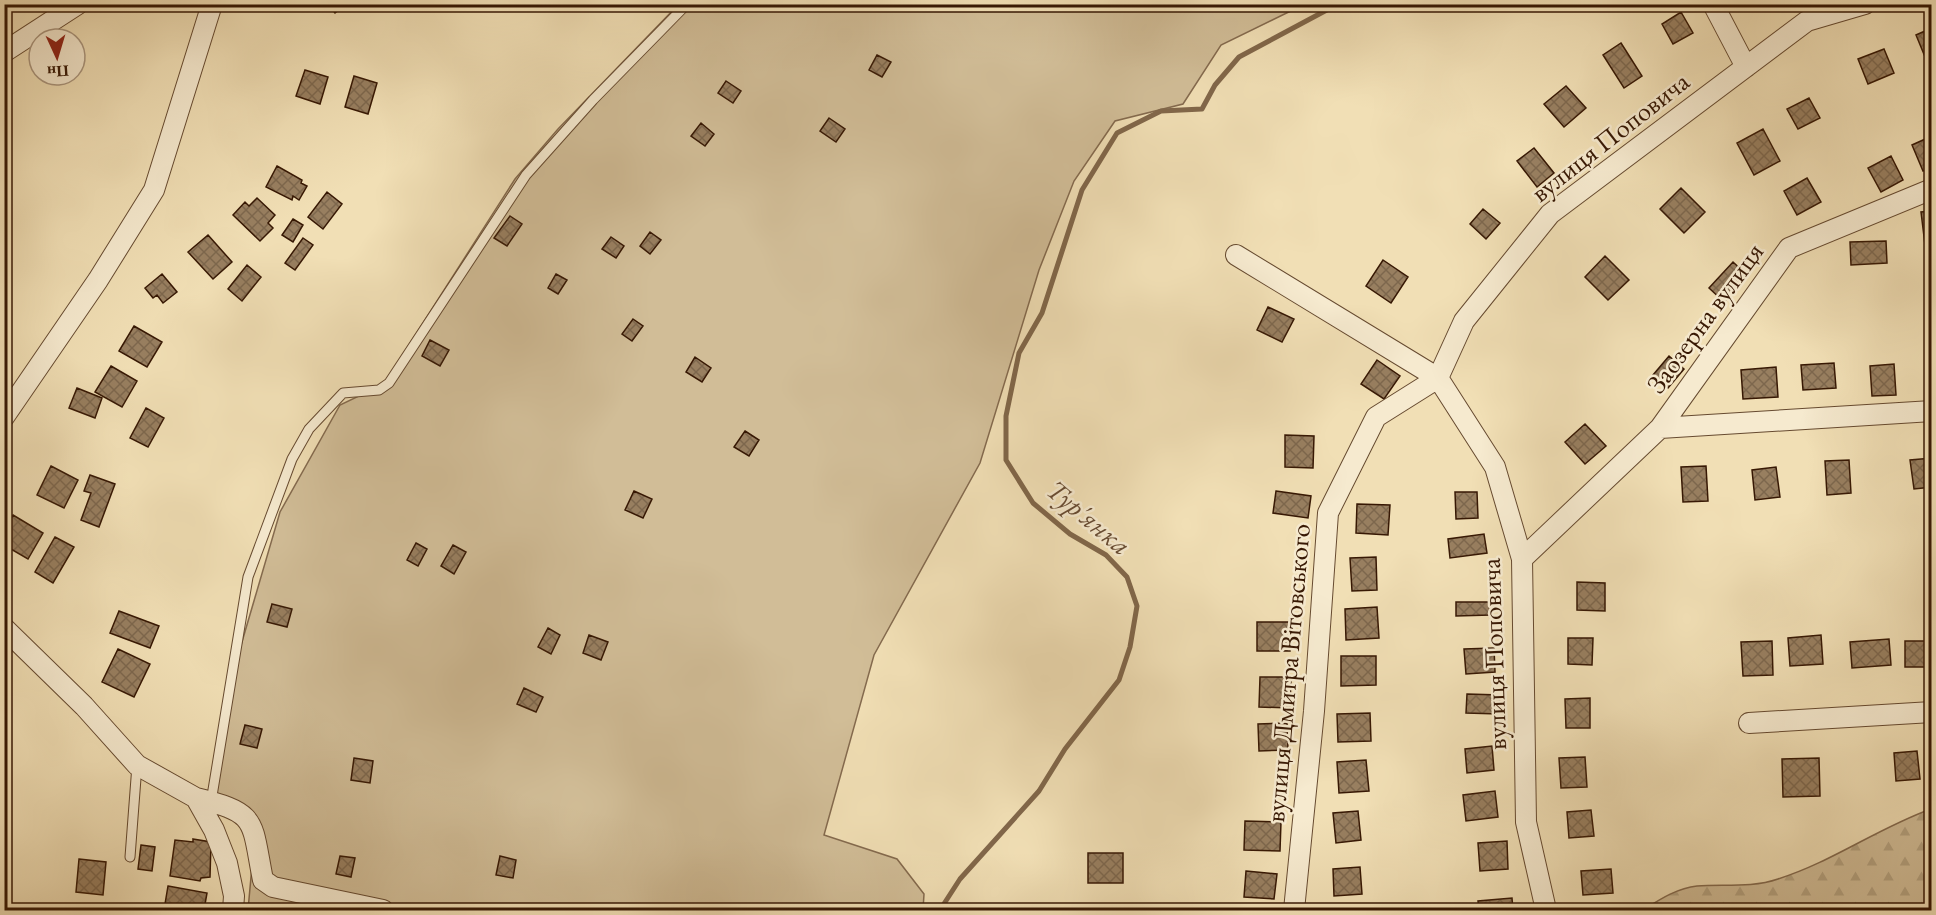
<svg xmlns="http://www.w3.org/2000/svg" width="1936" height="915" viewBox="0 0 1936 915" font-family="'EB Garamond',serif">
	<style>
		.green { fill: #d1bd97; stroke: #846a4e; stroke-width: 1.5 }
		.forest { fill: url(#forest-firs); stroke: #846a4e; stroke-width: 1.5 }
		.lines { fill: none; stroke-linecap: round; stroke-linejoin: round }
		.stream { stroke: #81674a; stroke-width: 5 }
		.building { fill: url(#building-cross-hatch); stroke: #371804; stroke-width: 1.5 }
		.lane-casing { stroke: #664a30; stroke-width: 11 }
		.street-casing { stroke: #664a30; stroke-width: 22 }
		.lane { stroke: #f6eacf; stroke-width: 9 }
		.street { stroke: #f6eacf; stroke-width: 20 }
		.labels { text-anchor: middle; stroke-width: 5; stroke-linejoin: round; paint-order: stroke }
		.street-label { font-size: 27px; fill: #371804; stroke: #f6eacf }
		.water-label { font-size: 28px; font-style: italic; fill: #684c33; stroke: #f6eacf }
	</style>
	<defs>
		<pattern id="forest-firs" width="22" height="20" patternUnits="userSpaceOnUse" patternTransform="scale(1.5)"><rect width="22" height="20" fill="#d1bd97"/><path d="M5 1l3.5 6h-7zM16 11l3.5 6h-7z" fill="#b4a280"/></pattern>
		<pattern id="building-cross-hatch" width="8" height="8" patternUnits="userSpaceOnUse" patternTransform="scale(1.5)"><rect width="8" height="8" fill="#987f60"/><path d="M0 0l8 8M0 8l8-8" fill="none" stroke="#7d674d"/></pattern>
	</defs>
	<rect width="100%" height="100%" fill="#f1dfb5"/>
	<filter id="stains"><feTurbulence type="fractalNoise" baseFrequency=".00333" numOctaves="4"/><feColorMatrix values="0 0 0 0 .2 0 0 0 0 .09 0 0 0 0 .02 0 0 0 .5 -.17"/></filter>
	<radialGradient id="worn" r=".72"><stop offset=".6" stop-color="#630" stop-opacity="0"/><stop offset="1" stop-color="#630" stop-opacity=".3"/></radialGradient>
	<!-- green -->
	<path class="green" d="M678,5H1303L1221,45L1183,104L1115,121L1074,181L1039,270L980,463L874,655L824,835L897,859L924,894L923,910H248L253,855L238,818L206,805L232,676L280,512L340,405L384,384L515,179L558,129Z"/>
	<!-- forest -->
	<path class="forest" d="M1931,809V910H1643C1659,900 1677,888 1697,886C1723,884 1752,888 1778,879C1832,862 1878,828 1931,809Z"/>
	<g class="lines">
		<!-- stream -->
		<path class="stream" d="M940,910L960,879L1039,791L1065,749L1119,680L1130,647L1137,606L1127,577L1106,555L1070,534L1033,503L1006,460V416L1019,353L1042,313L1082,190L1117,133L1161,111L1202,109L1215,85L1239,57L1338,4"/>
	</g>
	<!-- building -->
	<path class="building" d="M328,4H346L335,13Z
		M1681,12L1693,33L1673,44L1662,24Z
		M1932,28V63L1928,64L1916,35Z
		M1621,43L1642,76L1624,88L1603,55Z
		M1884,49L1894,73L1868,84L1858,59Z
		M877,55L891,62L882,77L869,70Z
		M305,70L328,77L320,104L296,96Z
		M354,76L377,83L368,114L345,107Z
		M726,81L741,91L733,103L718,93Z
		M1566,86L1586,108L1564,127L1544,104Z
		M1809,98L1820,118L1798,129L1787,109Z
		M829,118L845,129L836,142L820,131Z
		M701,123L714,134L705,146L691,136Z
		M1763,129L1780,161L1754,175L1737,143Z
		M1932,136V167L1923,171L1912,145Z
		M1534,148L1554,173L1537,187L1517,161Z
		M1891,156L1903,180L1881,192L1868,168Z
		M277,166L302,180L301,183L307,186L299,200L293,196L292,200L266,187Z
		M1807,178L1821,202L1797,215L1784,191Z
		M1681,188L1705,212L1684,233L1660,209Z
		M327,192L342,204L323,229L308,217Z
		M257,198L275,215L268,223L273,228L260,241L233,215L245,202L249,206Z
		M1483,209L1500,223L1486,239L1470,224Z
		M1932,211V244L1925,245L1921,212Z
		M510,216L522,224L507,246L494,238Z
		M293,219L303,225L293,242L282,235Z
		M650,232L661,240L650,254L640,246Z
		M208,235L232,262L213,279L188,252Z
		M611,237L624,246L616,258L602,249Z
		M303,238L313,245L295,270L285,263Z
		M1886,241L1887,263L1851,265L1850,242Z
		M1605,256L1629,280L1608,300L1585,277Z
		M1383,260L1408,277L1391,303L1366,286Z
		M1733,262L1748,276L1724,302L1709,288Z
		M247,265L261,277L242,301L228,289Z
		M162,274L177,292L163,303L157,295L153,298L145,288Z
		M556,274L567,280L558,294L548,288Z
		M1268,307L1294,319L1282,342L1257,330Z
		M633,319L643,326L632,341L622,334Z
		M134,326L162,342L147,367L119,351Z
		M430,340L449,350L440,366L422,356Z
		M1669,356L1684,369L1668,388L1653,375Z
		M695,357L711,368L702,382L686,372Z
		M1377,360L1400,376L1384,399L1361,384Z
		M1834,363L1836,388L1803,390L1801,365Z
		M1894,364L1896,395L1872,396L1870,366Z
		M111,366L137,381L122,407L95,392Z
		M1776,367L1778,397L1743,399L1741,370Z
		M77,388L102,398L95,418L69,408Z
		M146,408L164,418L148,447L130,438Z
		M1585,424L1606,446L1585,464L1565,442Z
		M745,431L759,440L749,456L734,447Z
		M1285,435L1314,436L1313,468L1285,467Z
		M1932,458V487L1914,489L1910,460Z
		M1849,460L1851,493L1827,495L1825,461Z
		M51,466L78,480L64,508L37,495Z
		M1706,466L1708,501L1683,502L1681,467Z
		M1776,467L1780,497L1755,500L1752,470Z
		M90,475L115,484L99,527L81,520L91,493L84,491Z
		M634,491L652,499L643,518L625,510Z
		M1276,491L1311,496L1308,518L1273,513Z
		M1455,492H1477L1478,518L1456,519Z
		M1357,504L1390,505L1388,535L1356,533Z
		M13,515L43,533L28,559L4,545V530Z
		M1484,534L1487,553L1450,558L1448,539Z
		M55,537L74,547L53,583L35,572Z
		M416,543L427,549L418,566L407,560Z
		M453,545L466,552L454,574L441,566Z
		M1376,557L1377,590L1352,591L1350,558Z
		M1577,582L1605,583V611L1577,610Z
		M1456,602H1489L1490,615L1456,616Z
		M272,604L292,609L287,627L267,622Z
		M1377,607L1379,638L1346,640L1345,609Z
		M119,611L159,626L150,648L110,633Z
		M1257,622H1290V651H1257Z
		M548,628L560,635L551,654L538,647Z
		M589,635L608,642L601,660L583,653Z
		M1821,635L1823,664L1790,666L1788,638Z
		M1568,638H1593L1592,665L1568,664Z
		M1889,639L1891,665L1852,668L1850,642Z
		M1772,641L1773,675L1743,676L1741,642Z
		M1905,641H1932V667H1905Z
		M1494,648L1495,672L1466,674L1464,649Z
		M118,649L150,664L134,697L102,682Z
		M1341,656H1376V685L1341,686Z
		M1260,677H1291L1290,708L1259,707Z
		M524,688L543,697L536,712L517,704Z
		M1467,694L1500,695L1499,714L1466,713Z
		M1590,698V728H1566L1565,699Z
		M1370,713L1371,741L1338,742L1337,714Z
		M1287,723L1288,750L1259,751L1258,724Z
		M245,725L262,729L257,748L240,744Z
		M1492,746L1494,770L1467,773L1465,749Z
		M1917,751L1920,779L1896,781L1894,753Z
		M1585,757L1587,787L1561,788L1559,758Z
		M354,758L373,761L370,783L351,780Z
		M1819,758L1820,796L1783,797L1782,759Z
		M1366,760L1369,791L1339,793L1337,762Z
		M1495,791L1498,817L1466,821L1463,795Z
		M1591,810L1594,836L1569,838L1567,812Z
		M1358,811L1361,840L1336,843L1333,813Z
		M1245,821L1281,822L1280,851L1244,850Z
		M193,839L211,842L210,877L201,878L200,881L170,876L175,840L193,842Z
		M1507,841L1508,869L1480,871L1478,843Z
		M141,845L155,847L152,871L138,869Z
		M1088,853H1123V883H1088Z
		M340,856L355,858L351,877L336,874Z
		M500,856L516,860L513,878L496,875Z
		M79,859L106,862L103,895L76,892Z
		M1360,867L1362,894L1334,896L1333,869Z
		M1611,869L1613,893L1583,895L1581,871Z
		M1246,871L1277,874L1274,899L1244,897Z
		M168,886L207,893L204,910H164Z
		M1512,898L1513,910H1479L1478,901Z"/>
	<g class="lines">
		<defs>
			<path id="lane" d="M211,802L248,577L292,459L309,429L343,393L379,390L389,383L526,175L593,100L687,4
				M130,857L137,765"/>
			<path id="street" d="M1713,4L1746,67
				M4,52L78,4
				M1236,255L1438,378L1495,467L1522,559L1526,822L1546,910
				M1438,378L1464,321L1550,214L1807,21L1865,4
				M4,417L98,280L154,190L212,4
				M1660,428L1789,248L1932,189
				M1522,559L1660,428L1932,411
				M4,628L84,706L137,765L196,798L214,830L227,863L234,896L233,910
				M1749,723L1932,712
				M196,798C259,813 251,820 263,880L273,887L383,910
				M1294,910L1314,711L1328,513L1376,417L1438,378"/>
		</defs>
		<!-- lane casing -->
		<use href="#lane" class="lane-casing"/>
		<!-- street casing -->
		<use href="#street" class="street-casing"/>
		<!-- lane -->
		<use href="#lane" class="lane"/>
		<!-- street -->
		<use href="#street" class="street"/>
	</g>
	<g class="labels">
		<!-- street labels -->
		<g class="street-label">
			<text transform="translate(1610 137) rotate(-38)" y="9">вулиця Поповича</text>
			<text transform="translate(1705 318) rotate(-54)" y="9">Заозерна вулиця</text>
			<text transform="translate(1494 654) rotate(-92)" y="9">вулиця Поповича</text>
			<text transform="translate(1288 673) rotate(-85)" y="9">вулиця Дмитра Вітовського</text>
		</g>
		<!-- water labels -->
		<g class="water-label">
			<text transform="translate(1089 517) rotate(40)" y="10">Тур'янка</text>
		</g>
	</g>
	<!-- margin -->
	<rect width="1936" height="915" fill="none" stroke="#f1dfb5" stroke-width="24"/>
	<rect x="6" y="6" width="1924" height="903" fill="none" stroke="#371804" stroke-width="3"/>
	<rect x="12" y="12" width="1912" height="891" fill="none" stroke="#371804" stroke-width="1.5"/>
	<!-- north arrow -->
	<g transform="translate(57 57) rotate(176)"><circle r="28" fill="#f6eacf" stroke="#aa967e" stroke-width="1.5"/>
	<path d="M0-4.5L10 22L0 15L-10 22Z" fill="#8f2418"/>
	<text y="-9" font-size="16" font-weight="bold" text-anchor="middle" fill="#371804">Пн</text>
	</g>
	<rect width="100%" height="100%" filter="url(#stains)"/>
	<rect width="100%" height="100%" fill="url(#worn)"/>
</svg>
